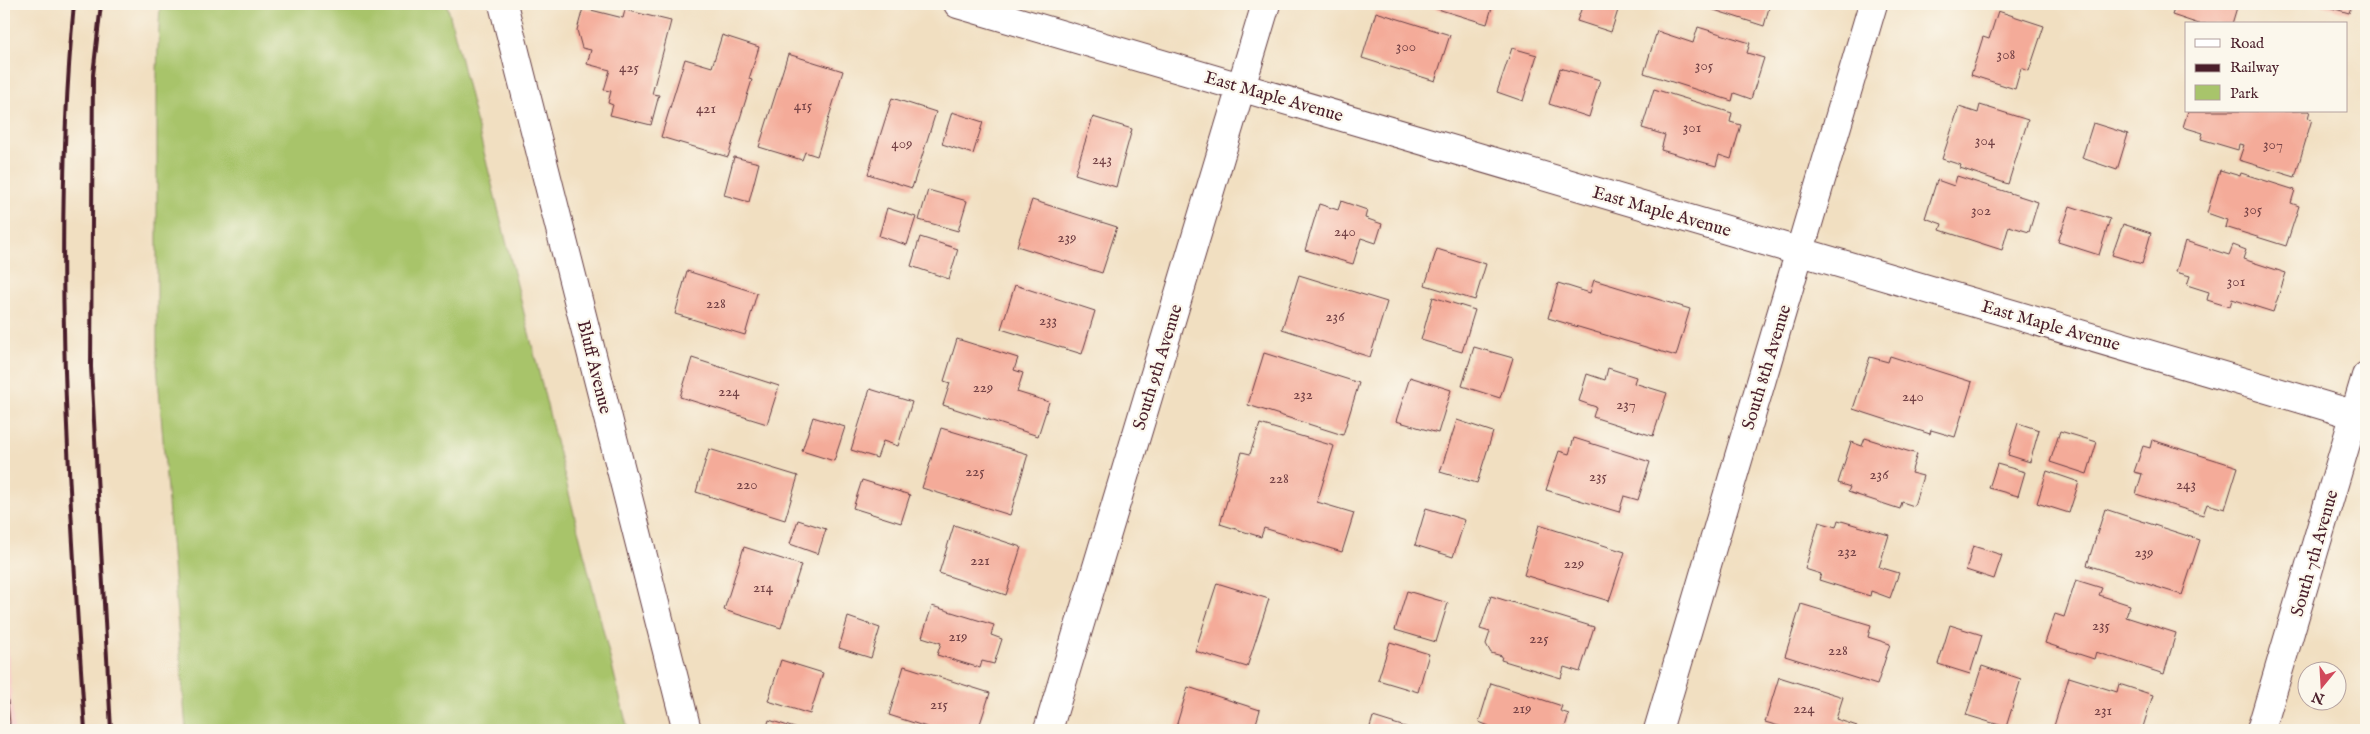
<svg xmlns="http://www.w3.org/2000/svg" width="2370" height="734" viewBox="0 0 2370 734" font-family="'IM FELL English',serif">
	<style>
		.built { fill: #f7d0cb }
		.green { fill: #a8c46b; stroke: #79724b }
		.building { fill: #f4ab99 }
		.lines { fill: none; stroke-linecap: round; stroke-linejoin: round }
		.street-casing { stroke: #633c42; stroke-width: 30 }
		.street { stroke: #fff; stroke-width: 28 }
		.rail { stroke: #4a1f2b; stroke-width: 4 }
		.labels { text-anchor: middle; stroke-width: 4.5; stroke-linejoin: round; paint-order: stroke }
		.number-label { font-size: 15px; fill: #744246 }
		.street-label { font-size: 18px; fill: #4a1f2b; stroke: #fbf7ec }
	</style>
	<rect width="100%" height="100%" fill="#fbf7ec"/>
	<filter id="ink" filterUnits="userSpaceOnUse"><feTurbulence type="fractalNoise" baseFrequency=".02" numOctaves="2"/><feDisplacementMap in="SourceGraphic" scale="10" xChannelSelector="R" yChannelSelector="G"/><feConvolveMatrix kernelMatrix="1 2 1 2 8 2 1 2 1" color-interpolation-filters="sRGB"/></filter>
	<filter id="wash" filterUnits="userSpaceOnUse"><feTurbulence type="fractalNoise" baseFrequency=".0096" numOctaves="4" result="noise"/><feDisplacementMap in="SourceGraphic" scale="20" xChannelSelector="R" yChannelSelector="G"/><feGaussianBlur stdDeviation="1.12" result="paint"/><feColorMatrix in="noise" values="0 0 0 0 0 0 0 0 0 0 0 0 0 0 0 0 0 1.4 0 .05"/><feComposite in="paint" operator="in"/></filter>
	<g filter="url(#wash)">
		<rect width="100%" height="100%" fill="#f1dfc1"/>
		<!-- built -->
		<path class="built" d="M4,4H11L4,90Z
			M4,579L14,730H4Z"/>
		<!-- green -->
		<path class="green" d="M160,4H447L628,730H186L157,364V71Z"/>
		<g id="blocks">
			<!-- building -->
			<path class="building" d="M1421,4H1493L1487,24Z
				M1583,4H1620L1611,32L1577,21Z
				M1713,4H1770L1764,26L1711,9Z
				M2176,4H2238L2232,24H2199L2172,15Z
				M2318,4H2352L2349,13Z
				M583,8L623,18L625,10L671,21L652,94L659,95L651,125L610,115L613,105L608,103L611,91L604,90L610,70L587,64L591,50L582,48L577,30Z
				M1998,11L2044,26L2029,71L2021,68L2015,89L1971,75L1983,37L1989,39Z
				M1376,12L1450,35L1435,81L1362,58Z
				M1698,27L1750,43L1747,53L1764,58L1751,99L1734,93L1732,101L1644,73L1657,31L1693,43Z
				M722,35L759,47L749,79L752,80L728,157L661,137L685,59L712,67Z
				M1512,48L1537,55L1523,101L1497,92Z
				M788,54L843,71L817,156L805,152L802,160L759,147Z
				M1560,68L1600,80L1589,117L1549,104Z
				M1654,89L1732,113L1730,122L1741,125L1731,159L1719,155L1716,166L1661,150L1665,135L1642,128Z
				M892,98L936,112L912,188L868,174Z
				M1980,105L2028,120L2008,184L1960,168L1961,165L1942,159L1959,107L1978,113Z
				M2188,111H2310L2308,118L2312,119L2295,177L2239,160L2244,145L2239,144L2238,150L2201,139L2203,133L2183,127Z
				M952,112L983,122L973,154L942,144Z
				M1093,117L1132,129L1116,187L1075,174Z
				M2093,123L2128,134L2117,170L2082,158Z
				M734,157L759,163L749,202L724,195Z
				M2220,170L2240,176L2241,173L2295,190L2291,203L2299,206L2286,246L2225,227L2227,220L2207,213Z
				M1957,176L2038,202L2029,232L2009,226L2002,250L1940,230L1942,224L1925,218L1937,180L1954,186Z
				M928,190L967,201L958,231L919,220Z
				M1032,200L1117,227L1102,273L1017,246Z
				M1341,201L1367,210L1365,218L1382,224L1376,243L1361,238L1353,264L1305,250L1319,204L1338,210Z
				M2070,206L2110,219L2099,255L2058,242Z
				M887,208L916,217L907,245L879,236Z
				M2123,224L2151,233L2142,264L2112,255Z
				M920,237L958,249L949,279L911,266Z
				M2185,241L2229,255L2233,245L2246,250L2243,259L2286,273L2273,312L2232,299L2230,307L2207,300L2209,292L2187,285L2190,276L2176,272Z
				M1437,249L1486,264L1475,300L1425,285Z
				M687,271L757,293L745,335L675,314Z
				M1299,275L1387,302L1370,357L1282,329Z
				M1594,280L1690,309L1676,356L1548,318L1558,283L1590,293Z
				M1015,285L1095,311L1082,354L1001,329Z
				M1433,297L1475,310L1462,352L1421,340Z
				M957,339L1018,358L1014,370L1023,373L1017,392L1049,402L1038,436L943,405L950,383L944,381Z
				M1474,347L1513,358L1500,398L1462,386Z
				M1264,353L1359,383L1343,435L1248,405Z
				M1890,356L1972,382L1955,437L1931,430L1930,434L1853,409L1870,357L1888,362Z
				M692,358L779,386L767,424L680,397Z
				M1608,368L1636,377L1634,383L1667,393L1653,436L1593,417L1596,407L1579,401L1587,374L1605,380Z
				M1410,377L1451,390L1438,433L1396,421Z
				M870,389L912,402L898,446L883,441L877,458L851,450Z
				M813,417L845,427L834,461L802,451Z
				M1457,420L1493,432L1477,483L1440,472Z
				M2018,423L2039,430L2030,462L2008,455Z
				M1260,424L1334,446L1317,502L1354,513L1342,552L1264,528L1261,537L1220,524L1242,452L1250,454Z
				M941,428L1028,454L1010,515L922,488Z
				M2060,431L2097,442L2087,474L2050,462Z
				M1574,438L1650,462L1638,500L1624,496L1619,512L1546,490L1559,451L1569,454Z
				M1865,438L1917,454L1911,473L1923,476L1914,506L1902,502L1900,509L1848,492L1850,487L1838,483L1851,442L1862,446Z
				M2152,440L2238,467L2225,509L2207,504L2203,515L2136,494L2142,474L2134,472L2143,446L2150,448Z
				M709,449L798,476L785,520L696,492Z
				M1997,464L2025,472L2018,496L1989,488Z
				M2047,471L2079,482L2069,513L2037,503Z
				M862,480L910,495L901,523L853,508Z
				M1426,508L1465,520L1453,557L1415,545Z
				M2105,509L2200,540L2182,595L2087,565Z
				M798,520L826,529L818,554L790,544Z
				M1838,520L1889,535L1879,567L1899,573L1890,598L1871,591L1870,596L1819,580L1821,574L1805,569L1819,522L1836,527Z
				M954,525L1021,547L1006,595L939,573Z
				M1539,525L1625,552L1609,601L1524,575Z
				M1973,546L2002,555L1994,579L1966,570Z
				M744,547L801,565L781,628L724,610Z
				M2076,580L2102,588L2099,595L2130,605L2126,617L2176,633L2164,674L2096,652L2094,659L2045,643L2055,614L2064,617Z
				M1217,583L1269,599L1247,667L1195,651Z
				M1407,591L1448,603L1436,642L1395,630Z
				M1491,596L1594,627L1580,672L1564,667L1561,678L1501,660L1502,656L1491,653L1486,644L1490,632L1480,629Z
				M1801,604L1871,625L1868,637L1890,644L1877,685L1785,656Z
				M932,606L994,625L991,635L1002,639L994,664L982,661L980,668L937,655L941,643L922,637Z
				M848,617L880,628L871,658L839,648Z
				M1950,625L1982,635L1970,674L1938,664Z
				M1390,642L1429,654L1418,692L1378,680Z
				M4,657L10,724H4Z
				M781,660L823,673L810,714L768,701Z
				M904,666L990,693L978,730H936L889,715Z
				M1982,666L2021,679L2006,727L1966,715Z
				M1779,677L1843,697L1836,719L1857,726L1856,730H1781L1782,727L1765,722Z
				M2069,677L2117,692L2119,684L2153,695L2142,730H2067L2054,726Z
				M1491,683L1562,706L1560,711L1569,714L1564,730H1487L1489,726L1479,722Z
				M1188,687L1260,710L1254,730H1175Z
				M1373,717L1415,730H1369Z
				M769,720L801,730H766Z"/>
		</g>
	</g>
	<g filter="url(#ink)">
		<use href="#blocks" fill-opacity="0" stroke="#633c42" stroke-width="1"/>
		<g class="lines">
			<defs>
				<path id="street" d="M503,4L687,730
					M958,4L2366,418
					M1048,730L1266,4
					M1658,730L1873,4
					M2261,730L2366,376"/>
			</defs>
			<!-- street casing -->
			<use href="#street" class="street-casing"/>
			<!-- street -->
			<use href="#street" class="street"/>
			<!-- rail -->
			<path class="rail" d="M74,4C51,245 69,489 85,730
				M101,4L93,75L91,367L111,730"/>
		</g>
	</g>
	<g class="labels">
		<!-- number labels -->
		<g class="number-label">
			<text x="1406" y="51">300</text>
			<text x="2006" y="59">308</text>
			<text x="1704" y="70">305</text>
			<text x="629" y="72">425</text>
			<text x="803" y="110">415</text>
			<text x="706" y="113">421</text>
			<text x="1692" y="132">301</text>
			<text x="1985" y="145">304</text>
			<text x="902" y="148">409</text>
			<text x="2273" y="149">307</text>
			<text x="1102" y="164">243</text>
			<text x="2253" y="214">305</text>
			<text x="1981" y="215">302</text>
			<text x="1345" y="236">240</text>
			<text x="1067" y="242">239</text>
			<text x="2236" y="286">301</text>
			<text x="716" y="308">228</text>
			<text x="1335" y="321">236</text>
			<text x="1048" y="325">233</text>
			<text x="983" y="392">229</text>
			<text x="729" y="396">224</text>
			<text x="1303" y="399">232</text>
			<text x="1913" y="401">240</text>
			<text x="1626" y="409">237</text>
			<text x="975" y="476">225</text>
			<text x="1879" y="479">236</text>
			<text x="1598" y="481">235</text>
			<text x="1279" y="483">228</text>
			<text x="747" y="489">220</text>
			<text x="2186" y="489">243</text>
			<text x="1847" y="556">232</text>
			<text x="2144" y="557">239</text>
			<text x="980" y="565">221</text>
			<text x="1574" y="568">229</text>
			<text x="763" y="592">214</text>
			<text x="2101" y="630">235</text>
			<text x="958" y="641">219</text>
			<text x="1539" y="643">225</text>
			<text x="1838" y="655">228</text>
			<text x="939" y="709">215</text>
			<text x="1522" y="713">219</text>
			<text x="1804" y="713">224</text>
			<text x="2103" y="715">231</text>
		</g>
		<!-- street labels -->
		<g class="street-label">
			<text transform="translate(1274 96) rotate(16)" y="6">East Maple Avenue</text>
			<text transform="translate(1662 211) rotate(16)" y="6">East Maple Avenue</text>
			<text transform="translate(2051 325) rotate(16)" y="6">East Maple Avenue</text>
			<text transform="translate(595 367) rotate(76)" y="6">Bluff Avenue</text>
			<text transform="translate(1157 367) rotate(-73)" y="6">South 9th Avenue</text>
			<text transform="translate(1766 367) rotate(-73)" y="6">South 8th Avenue</text>
			<text transform="translate(2314 553) rotate(-74)" y="6">South 7th Avenue</text>
		</g>
	</g>
	<!-- margin -->
	<rect width="2370" height="734" fill="none" stroke="#fbf7ec" stroke-width="20"/>
	<!-- legend -->
	<rect x="2185" y="22" width="162" height="90" fill="#fbf7ec" stroke="#b4a19f"/>
	<rect x="2195" y="39" width="25" height="8" fill="#ffffff" stroke="#b4a19f"/>
	<text x="2230" y="48" font-size="15" fill="#4a1f2b">Road</text>
	<rect x="2195" y="64" width="25" height="8" fill="#4a1f2b" stroke="#b4a19f"/>
	<text x="2230" y="72" font-size="15" fill="#4a1f2b">Railway</text>
	<rect x="2195" y="85" width="25" height="15" fill="#a8c46b" stroke="#b4a19f"/>
	<text x="2230" y="98" font-size="15" fill="#4a1f2b">Park</text>
	<!-- north arrow -->
	<g transform="translate(2322 686) rotate(198)"><circle r="24" fill="#fbf7ec" stroke="#b4a19f"/>
	<path d="M0-4L9 19L0 12L-9 19Z" fill="#d1495b"/>
	<text y="-8" font-size="14" font-weight="bold" text-anchor="middle" fill="#4a1f2b">N</text>
	</g>
</svg>
